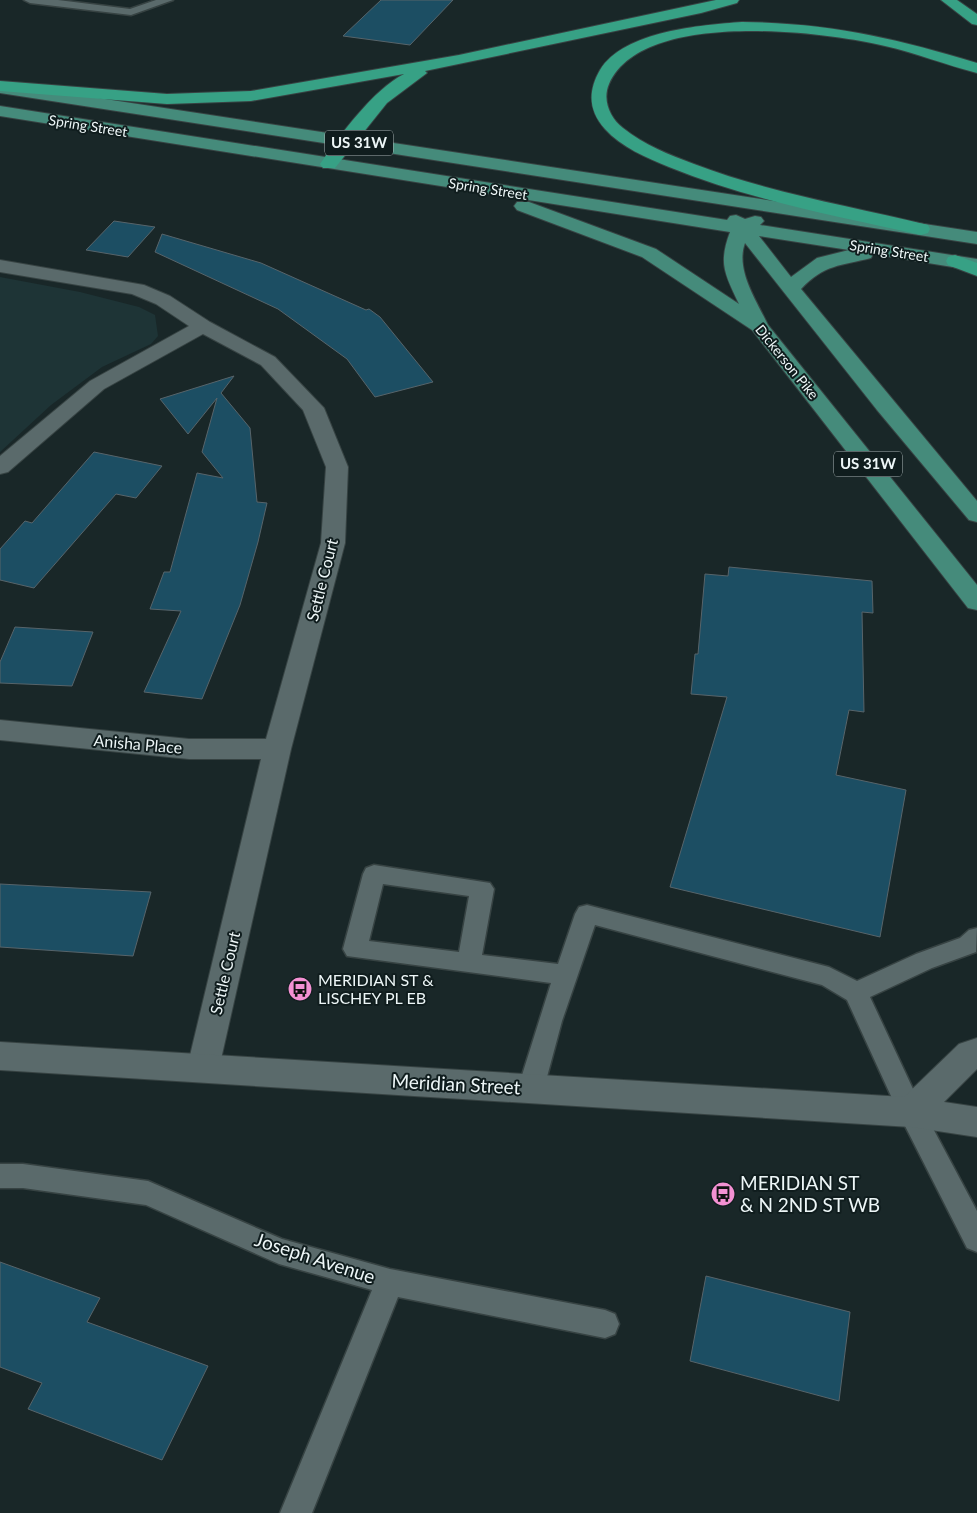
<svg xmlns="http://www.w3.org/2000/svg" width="977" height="1513" viewBox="0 0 977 1513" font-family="Lato,sans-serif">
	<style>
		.built { fill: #1e3436 }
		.building { fill: #1c4e63; stroke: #57646a }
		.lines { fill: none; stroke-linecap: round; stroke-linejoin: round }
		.service-casing { stroke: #374343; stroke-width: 3 }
		.minor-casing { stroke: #374343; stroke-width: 2 }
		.tertiary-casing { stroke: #374343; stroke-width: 2 }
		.primary-casing { stroke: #374343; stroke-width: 2 }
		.motorway-casing { stroke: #374343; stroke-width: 2 }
		.service { fill: #5a6a6b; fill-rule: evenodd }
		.minor { fill: #5a6a6b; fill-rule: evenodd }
		.tertiary { fill: #5a6a6b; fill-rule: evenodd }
		.primary { fill: #458b7b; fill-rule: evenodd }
		.motorway { fill: #37a185; fill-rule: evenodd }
		.labels { text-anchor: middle; stroke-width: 4; stroke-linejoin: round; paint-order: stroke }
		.far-street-label { font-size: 14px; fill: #edf6f7; stroke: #101d1e }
		.shield { fill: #101d1e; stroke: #abb5b6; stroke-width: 1 }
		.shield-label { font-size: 15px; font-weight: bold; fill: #edf6f7 }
		.street-label { font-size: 16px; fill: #edf6f7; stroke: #101d1e }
		.poi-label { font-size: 16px; fill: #edf6f7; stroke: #101d1e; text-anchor: start }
		.near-street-label { font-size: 19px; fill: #edf6f7; stroke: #101d1e }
		.near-poi-label { font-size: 19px; fill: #edf6f7; stroke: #101d1e; text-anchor: start }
	</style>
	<rect width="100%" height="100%" fill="#192728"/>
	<!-- built -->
	<path class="built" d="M0,277L80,292L139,307L155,315L158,336L151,344L102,367L51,405L0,452Z"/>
	<!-- building -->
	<path class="building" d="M381,0H453L410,45L343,36Z
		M114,221L155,227L128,257L86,250Z
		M162,234L261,263L366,310L369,309L380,317L433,382L375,397L347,359L278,309L155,252Z
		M234,376L221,393L250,428L257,502L267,503L258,542L240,605L202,699L144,692L181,611L150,609L164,572H170L197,473L223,478L202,452L217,398L188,434L160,399Z
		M94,452L162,466L136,498L116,494L34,588L0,580V549L25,521L32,523Z
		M729,567L872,581L873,613L862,612L864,712L849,710L836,775L906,790L880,937L670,887L727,697L691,694L695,654H698L705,574L728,576Z
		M15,627L93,632L72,686L0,683V662Z
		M0,884L151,892L133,956L0,947Z
		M0,1262L100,1298L87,1322L208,1366L162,1460L28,1409L42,1383L0,1367Z
		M706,1276L850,1312L839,1401L690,1361Z"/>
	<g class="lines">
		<defs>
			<path id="service" d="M24,0H58L130,9L156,0H173L131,15L30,3Z
				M374,865L490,883L494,889L482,955L558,964L575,914L579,907L587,905L829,967L857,981L916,954L960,938L969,930L977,928L976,952L932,968L870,997L920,1104L977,1211V1252L967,1248L902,1120L847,1000L822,985L595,925L562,1021L544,1088L540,1096L531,1099L522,1096L518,1088L551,983L347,956L343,949L363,874L366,868ZM383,884L469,896L459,952L369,941Z
				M0,1164H23L148,1181L282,1239L390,1269L605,1310L615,1314L619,1324L615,1334L605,1338L398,1297L312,1513H280L372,1290L279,1264L146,1205L23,1188H0Z"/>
			<path id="minor" d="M0,260L144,285L170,296L210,322L275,357L324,408L348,467L345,543L291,749L219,1068L215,1078L203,1082L191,1078L187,1068L261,759H189L0,740V720L189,739H266L321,543L326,467L303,410L261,365L203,334L104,389L8,472L0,474V456L90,381L189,326L156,304L132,294L0,272Z"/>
			<path id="tertiary" d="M977,1038V1069L944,1102L977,1107V1137L911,1127L0,1070V1042L904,1097L959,1044Z"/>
			<path id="primary" d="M0,83L977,232V244L0,93Z
				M0,106L727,220L730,216L736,215L745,219L755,216L761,217L764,221L760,225L977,259V271L873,254L871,258C840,266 825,264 801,289L977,501V522L969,520L877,410L745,243C735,270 757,301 768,325L977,585V610L968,608L752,330L642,257L517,210L514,206L517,202H529L656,249L739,304C725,274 718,264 730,232L0,116ZM759,236L849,250L817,258L791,277Z"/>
			<path id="motorway" d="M716,0H739L737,3L701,13L425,71L427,73L387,103L335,168H323L320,164C340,135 373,90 404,74L251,101L167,104L0,91V81L167,94L251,91L459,55Z
				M941,0H957L977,14V25L972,24Z
				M742,22C830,23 894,38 977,63V73C946,65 916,53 885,46C821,31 642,9 609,84C602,100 610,118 623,128C644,145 670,155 694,164C770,193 849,206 928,225L930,229L928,233L921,235C836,216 750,200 669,167C647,158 621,147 605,129C588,110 588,91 600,70C624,31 701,25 742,22Z
				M955,255L977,263V276L948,265L946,261L948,257Z"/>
		</defs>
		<!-- service casing -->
		<use href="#service" class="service-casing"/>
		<!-- minor casing -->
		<use href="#minor" class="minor-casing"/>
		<!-- tertiary casing -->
		<use href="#tertiary" class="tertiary-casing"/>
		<!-- primary casing -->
		<use href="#primary" class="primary-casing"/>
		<!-- motorway casing -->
		<use href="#motorway" class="motorway-casing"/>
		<!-- service -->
		<use href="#service" class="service"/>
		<!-- minor -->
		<use href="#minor" class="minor"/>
		<!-- tertiary -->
		<use href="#tertiary" class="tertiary"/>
		<!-- primary -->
		<use href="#primary" class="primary"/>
		<!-- motorway -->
		<use href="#motorway" class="motorway"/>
	</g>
	<!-- icons -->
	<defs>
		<symbol id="bus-disc" viewBox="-11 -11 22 22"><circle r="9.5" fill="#f491d3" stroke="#101d1e"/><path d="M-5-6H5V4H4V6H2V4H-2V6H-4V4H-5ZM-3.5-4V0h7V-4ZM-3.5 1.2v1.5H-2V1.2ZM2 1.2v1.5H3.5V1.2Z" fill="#111"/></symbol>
	</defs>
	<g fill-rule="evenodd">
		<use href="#bus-disc" x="286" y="975" width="28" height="28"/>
		<use href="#bus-disc" x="709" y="1180" width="28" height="28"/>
	</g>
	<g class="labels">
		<!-- far-street labels -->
		<g class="far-street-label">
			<text transform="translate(88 126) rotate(9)" y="5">Spring Street</text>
			<text transform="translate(488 189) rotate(9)" y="5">Spring Street</text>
			<text transform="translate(889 251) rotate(9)" y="5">Spring Street</text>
			<text transform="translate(787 362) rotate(51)" y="5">Dickerson Pike</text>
		</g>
		<!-- shield labels -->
		<g class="shield">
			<rect x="325" y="130.5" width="68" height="25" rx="4"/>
			<rect x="834" y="451.5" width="68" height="25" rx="4"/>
		</g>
		<g class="shield-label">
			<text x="359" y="148">US 31W</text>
			<text x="868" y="469">US 31W</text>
		</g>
		<!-- street labels -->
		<g class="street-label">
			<text transform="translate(322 580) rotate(-76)" y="6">Settle Court</text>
			<text transform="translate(138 744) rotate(5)" y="6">Anisha Place</text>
			<text transform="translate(225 973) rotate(-77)" y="6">Settle Court</text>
		</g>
		<!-- poi labels -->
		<g class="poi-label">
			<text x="318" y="986">MERIDIAN ST &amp;<tspan x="318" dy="18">LISCHEY PL EB</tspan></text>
		</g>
		<!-- near-street labels -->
		<g class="near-street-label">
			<text transform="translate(456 1084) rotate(3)" y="7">Meridian Street</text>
			<text transform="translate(315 1258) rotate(18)" y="7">Joseph Avenue</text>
		</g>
		<!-- near-poi labels -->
		<g class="near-poi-label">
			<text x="740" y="1190">MERIDIAN ST<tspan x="740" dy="22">&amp; N 2ND ST WB</tspan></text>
		</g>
	</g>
</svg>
